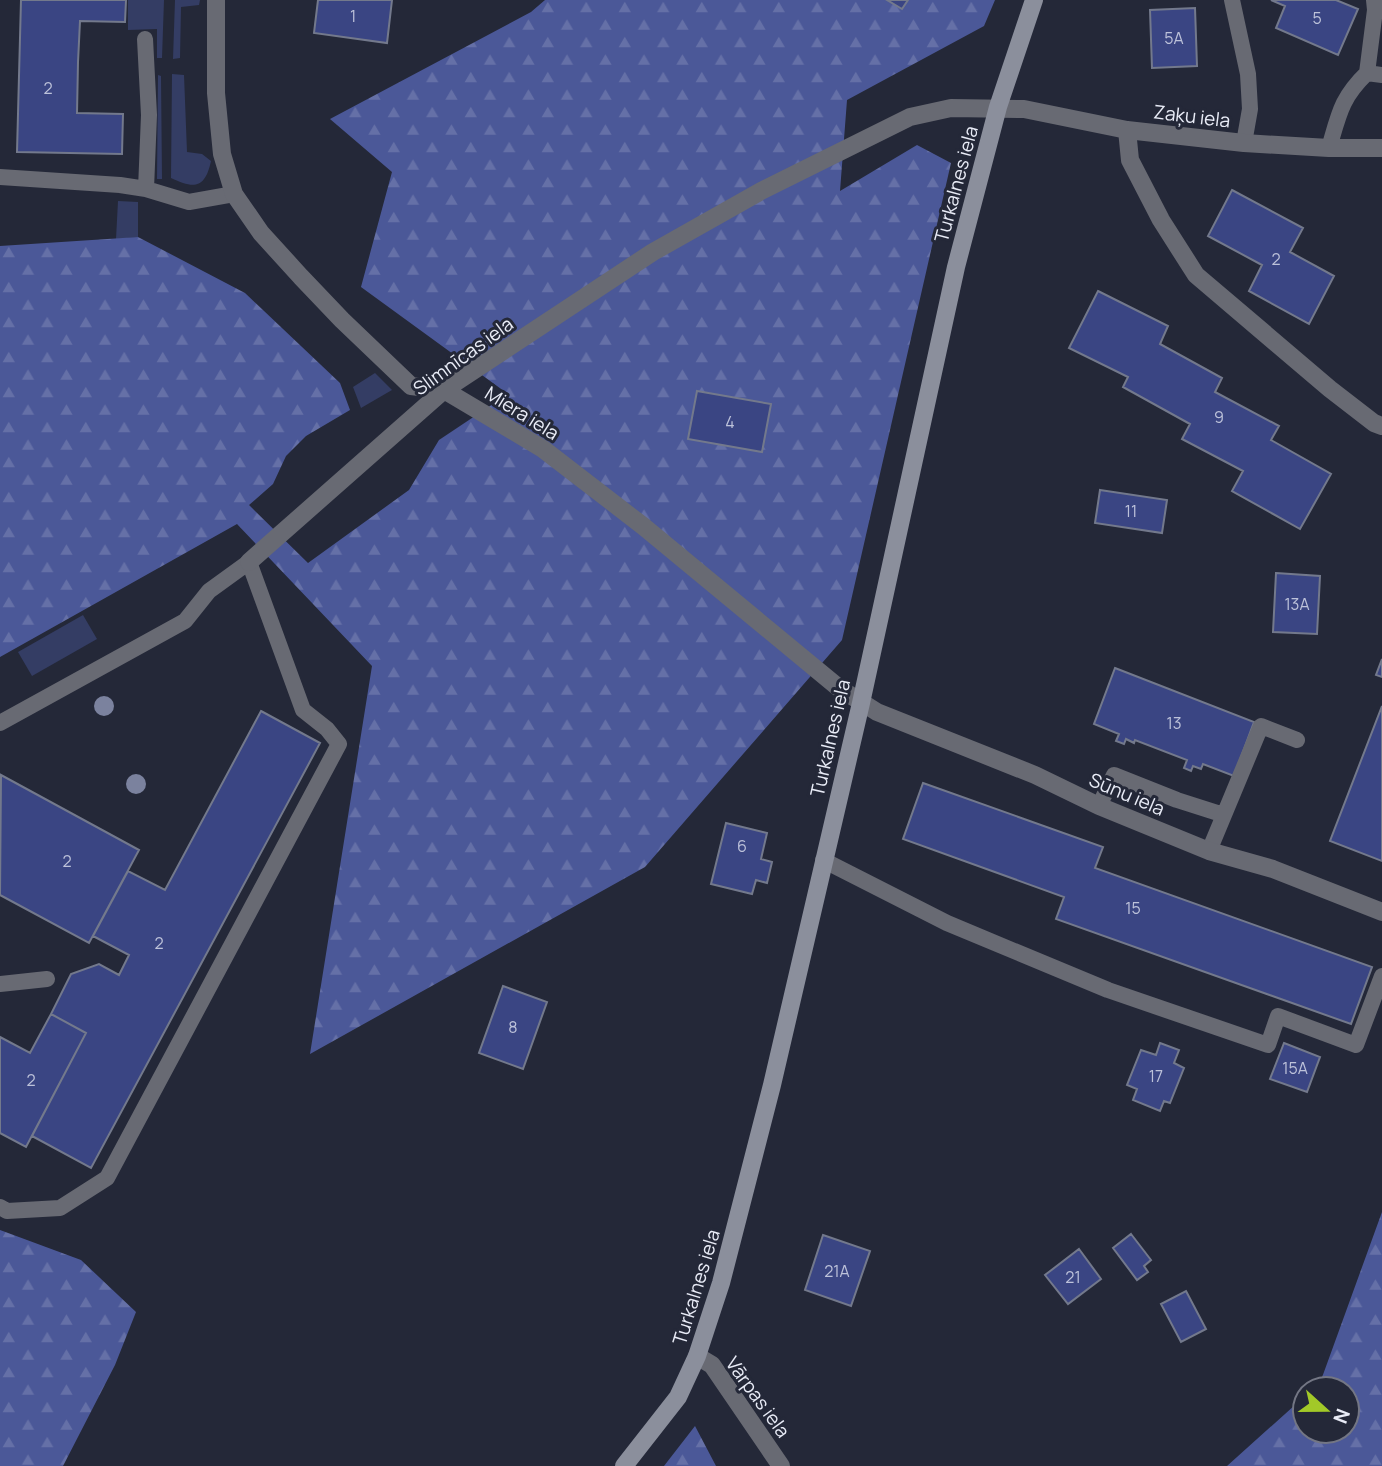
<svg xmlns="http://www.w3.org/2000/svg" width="1382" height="1466" viewBox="0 0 1382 1466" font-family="Manrope,sans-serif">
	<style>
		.green { fill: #343d64 }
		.forest { fill: url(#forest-firs) }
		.building { fill: #3a4583; stroke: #73798c; stroke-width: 2 }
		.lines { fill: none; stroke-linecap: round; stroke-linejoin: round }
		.lane { stroke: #686a73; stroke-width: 16 }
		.street { stroke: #686a73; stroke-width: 18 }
		.secondary { stroke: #8b8f9c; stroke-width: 18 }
		.tree { fill: #7b829e }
		.labels { text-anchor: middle; stroke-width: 6; stroke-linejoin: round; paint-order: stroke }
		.number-label { font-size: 16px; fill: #bdc2da }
		.street-label { font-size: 19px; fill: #e9ecf7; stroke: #242838 }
	</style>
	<defs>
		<pattern id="forest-firs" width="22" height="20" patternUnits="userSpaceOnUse" patternTransform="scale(1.75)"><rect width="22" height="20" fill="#4b5898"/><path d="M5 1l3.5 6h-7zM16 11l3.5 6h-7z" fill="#6570a7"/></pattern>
	</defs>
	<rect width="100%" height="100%" fill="#242838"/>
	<!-- green -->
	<path class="green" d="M128,0H164L162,58H157V29L128,30Z
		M175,0H200L199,5L181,7L180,58L173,59Z
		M172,74L184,75L187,152L202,154L211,161C205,189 194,189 171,178Z
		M158,75L161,76L162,179H157Z
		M118,201L138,202V237L116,239Z
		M375,373L392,390L361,408L353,387Z
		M83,615L97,639L32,676L18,652Z"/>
	<!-- forest -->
	<path class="forest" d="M545,0H995L984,26L847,100L840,191L917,145L951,163L842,640L645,867L310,1054L372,666L237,524L0,657V246L138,237L245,293L340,383L350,410L306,436L286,456L273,484L249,505L308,563L409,490L439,440L508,394L361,287L392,172L330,119L531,12Z
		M1382,1212V1466H1227L1305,1396V1431H1347V1389H1313L1320,1383Z
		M0,1230L81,1260L136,1312L115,1365L63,1466H0Z
		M695,1426L716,1466H664Z"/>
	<!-- building -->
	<path class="building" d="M21,0H126L125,22L80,21L78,62L77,113L123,114L122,154L17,152Z
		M318,0H392L387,43L314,33Z
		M887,0H908L902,9Z
		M1271,0H1336L1358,9L1338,55L1276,28L1285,6Z
		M1195,8L1197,66L1152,68L1150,10Z
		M1232,190L1303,228L1290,252L1334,276L1309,324L1249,291L1262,265L1208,236Z
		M1098,291L1168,326L1160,344L1222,378L1215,392L1279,426L1271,440L1331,474L1300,529L1232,491L1243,471L1182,439L1190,424L1123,387L1128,377L1069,348Z
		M697,391L771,404L762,452L688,439Z
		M1100,490L1167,500L1162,533L1095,523Z
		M1276,573L1320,576L1317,634L1273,632Z
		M1382,659V677L1376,675Z
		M1115,668L1254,722L1234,776L1203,764L1201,769L1193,766L1191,771L1184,768L1187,760L1135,740L1134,743L1126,739L1124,744L1116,741L1119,734L1094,724Z
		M1382,706V861L1330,841Z
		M261,711L320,743L91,1168L32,1136L86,1033L51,1014L71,974L99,964L119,975L129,955L93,936L128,871L165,890Z
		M1,775L139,850L89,943L0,895Z
		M923,783L1103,847L1095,868L1372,967L1351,1024L1056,919L1064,897L903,839Z
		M726,823L767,833L761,859L772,862L767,883L756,880L752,894L711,884Z
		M503,986L547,1002L523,1069L479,1053Z
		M51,1014L86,1033L26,1147L0,1133V1037L30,1053Z
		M1160,1043L1179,1050L1174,1063L1184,1068L1170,1103L1164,1101L1160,1111L1133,1100L1137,1089L1127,1085L1141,1050L1156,1055Z
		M1284,1043L1320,1057L1307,1092L1270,1079Z
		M1131,1234L1151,1260L1144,1266L1148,1272L1137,1280L1113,1248Z
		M823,1235L870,1251L851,1306L805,1290Z
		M1079,1249L1101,1279L1068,1304L1045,1275Z
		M1186,1291L1206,1329L1181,1342L1161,1304Z"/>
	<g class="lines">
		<!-- lane -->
		<path class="lane" d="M1232,0L1248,74L1250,109L1244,143
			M145,39L149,115L146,189L189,202L234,194
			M1367,73L1375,10L1374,0
			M1329,148C1339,114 1341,98 1367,73L1382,75
			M0,177L120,185L146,189
			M0,723L185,621L209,591L249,562L303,710L327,729L339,744L107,1178L60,1208L7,1211L0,1207
			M1099,806L1114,775L1177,800L1224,815L1209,851
			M1224,815L1261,726L1297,740
			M823,860L947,923L1108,990L1268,1045L1278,1016L1356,1045L1382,976
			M0,984L47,979"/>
		<!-- street -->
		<path class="street" d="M216,0V93L222,154L234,194L261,233L301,277L342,320L411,386L444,390L543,449L643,526L839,688L877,712L1035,775L1099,806L1209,851L1273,869L1382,912
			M1127,130L1130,160L1161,220L1196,275L1330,389L1374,423L1382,426
			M249,562L444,390L653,252L761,191L910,117L951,108L1024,109L1127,130L1244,143L1329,148H1382
			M697,1356L712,1365L781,1466"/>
		<!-- secondary -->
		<path class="secondary" d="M624,1466L678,1397L697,1356L721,1283L772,1085L861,703L956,267L998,107L1034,0"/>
	</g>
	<!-- trees -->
	<g class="tree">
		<circle cx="104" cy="706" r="10"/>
		<circle cx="136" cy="784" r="10"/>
	</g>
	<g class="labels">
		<!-- number labels -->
		<g class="number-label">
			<text x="353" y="22">1</text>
			<text x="1317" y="24">5</text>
			<text x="1174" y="44">5A</text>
			<text x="48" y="94">2</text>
			<text x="1276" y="265">2</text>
			<text x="1219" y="423">9</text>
			<text x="730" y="428">4</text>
			<text x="1131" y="517">11</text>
			<text x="1297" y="610">13A</text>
			<text x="1174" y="729">13</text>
			<text x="742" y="852">6</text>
			<text x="67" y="867">2</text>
			<text x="1133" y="914">15</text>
			<text x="159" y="949">2</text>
			<text x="513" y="1033">8</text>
			<text x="1295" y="1074">15A</text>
			<text x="1156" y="1082">17</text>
			<text x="31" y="1086">2</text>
			<text x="837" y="1277">21A</text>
			<text x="1073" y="1283">21</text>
		</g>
		<!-- street labels -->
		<g class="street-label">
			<text transform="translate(1192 116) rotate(7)" y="7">Zaķu iela</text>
			<text transform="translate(956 184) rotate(-75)" y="7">Turkalnes iela</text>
			<text transform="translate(463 356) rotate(-36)" y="7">Slimnīcas iela</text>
			<text transform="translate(522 413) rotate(32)" y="7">Miera iela</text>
			<text transform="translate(830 738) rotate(-77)" y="7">Turkalnes iela</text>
			<text transform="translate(1127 794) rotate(23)" y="7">Sūnu iela</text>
			<text transform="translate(696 1287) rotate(-73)" y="7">Turkalnes iela</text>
			<text transform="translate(758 1397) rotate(54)" y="7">Vārpas iela</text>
		</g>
	</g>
	<!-- north arrow -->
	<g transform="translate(1326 1410) rotate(111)"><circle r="33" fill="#242838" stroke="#737684" stroke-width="2"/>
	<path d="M0-5L12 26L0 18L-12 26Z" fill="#a2c928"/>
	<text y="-10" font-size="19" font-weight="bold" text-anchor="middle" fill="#e9ecf7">N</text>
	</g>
</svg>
